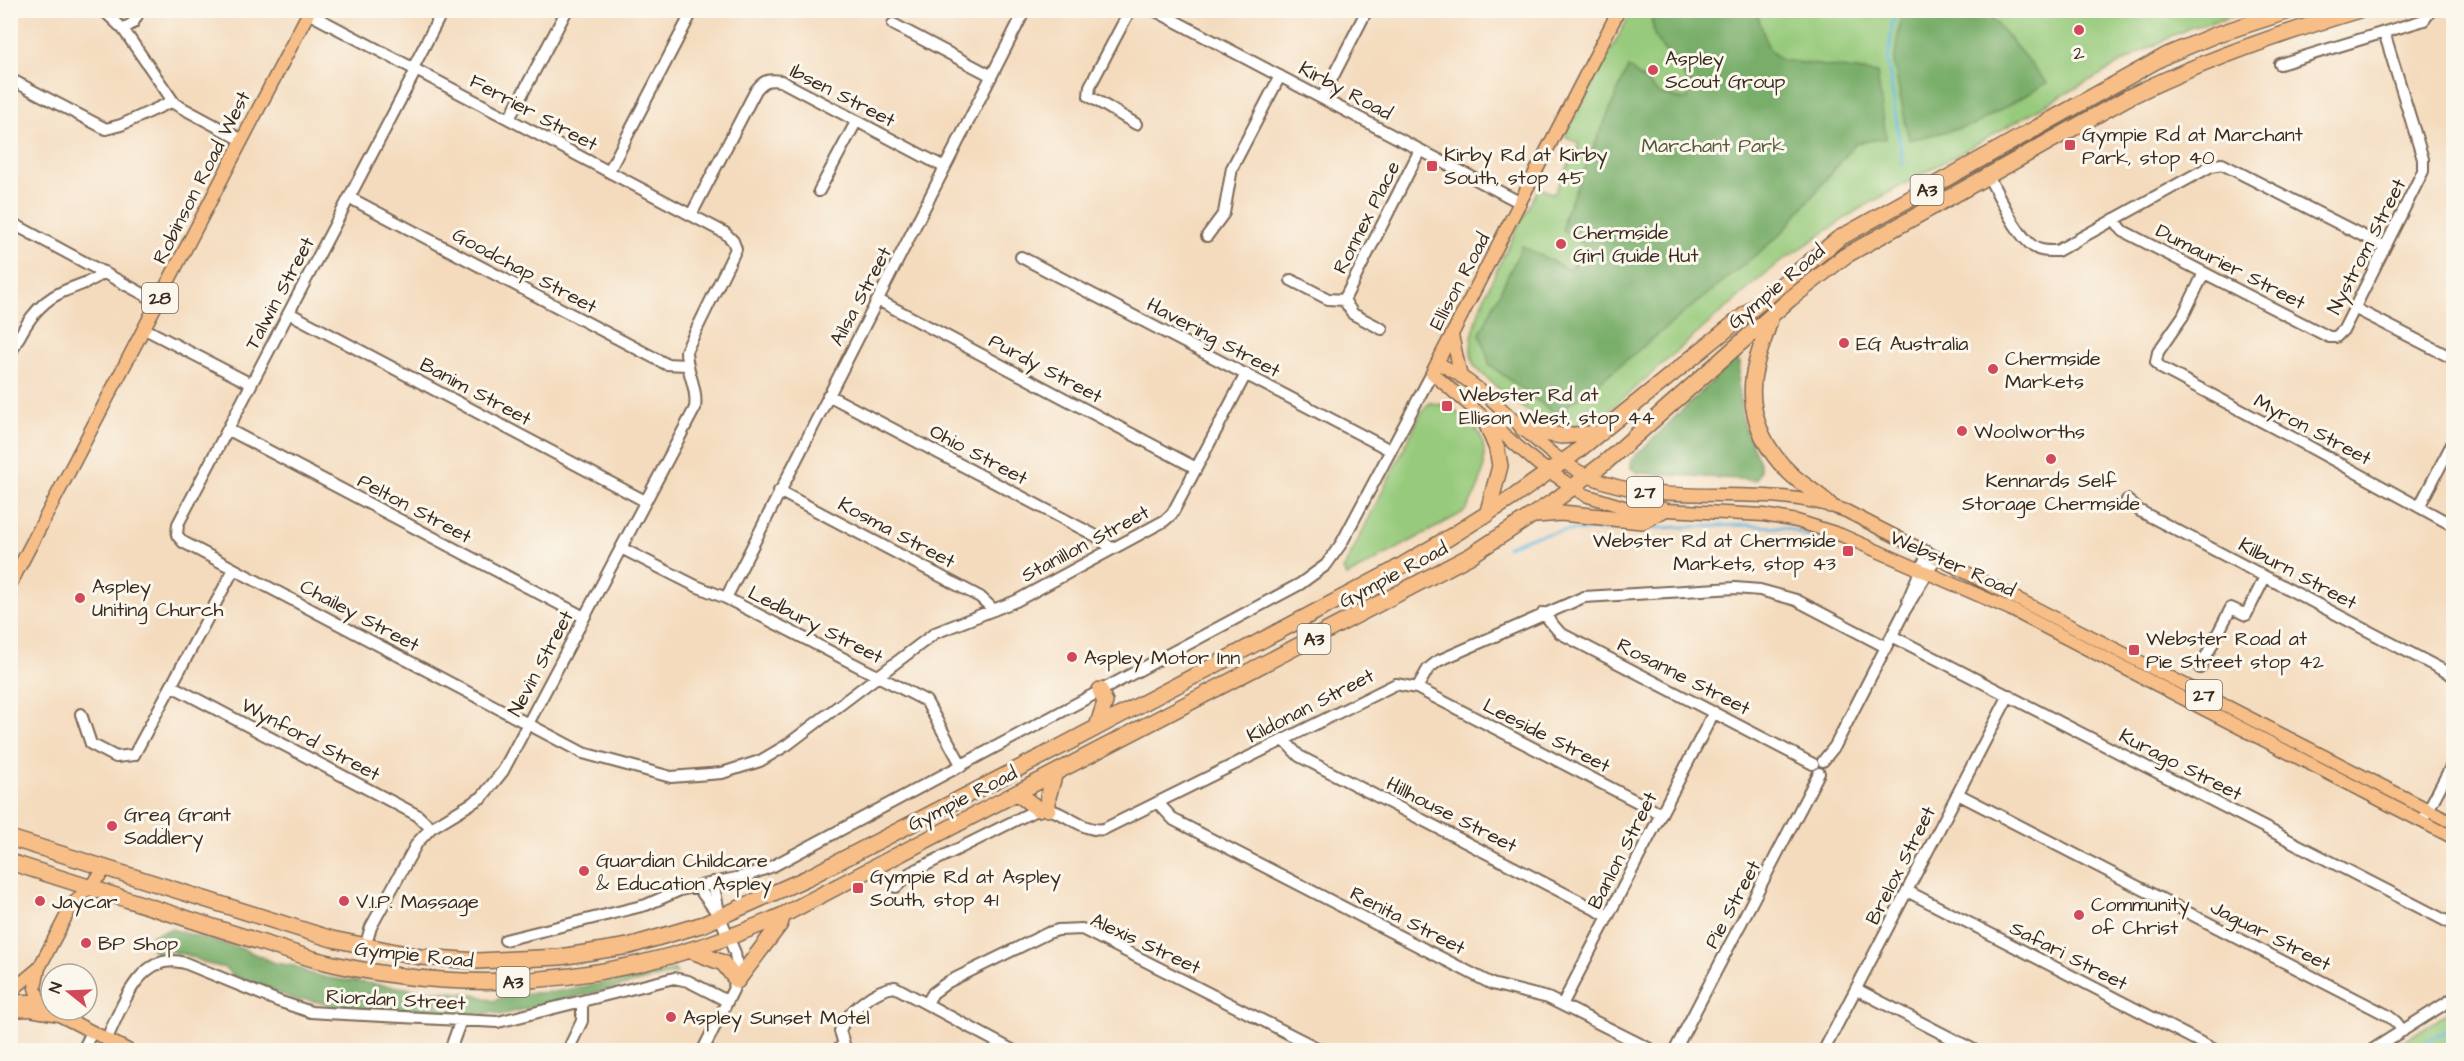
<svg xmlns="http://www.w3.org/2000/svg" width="2464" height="1061" viewBox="0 0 2464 1061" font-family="'Architects Daughter',sans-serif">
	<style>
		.green { fill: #97ca7b; stroke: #697a4c; stroke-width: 1.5 }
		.forest { fill: #79ae6b; stroke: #5a6c44; stroke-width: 1.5 }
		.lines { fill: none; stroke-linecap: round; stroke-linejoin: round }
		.stream { stroke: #64b6df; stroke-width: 3 }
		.minor-casing { stroke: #7c6856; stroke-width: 14 }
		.major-casing { stroke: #7c6856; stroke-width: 15 }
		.highway-casing { stroke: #7c6856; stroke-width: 18 }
		.minor { stroke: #fff; stroke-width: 10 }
		.major { stroke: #f7be87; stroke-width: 12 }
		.highway { stroke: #f7be87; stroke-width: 15 }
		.poi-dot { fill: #d1495b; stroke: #fbf7ec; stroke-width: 2 }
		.labels { text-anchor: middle; stroke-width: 6; stroke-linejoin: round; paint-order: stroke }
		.shield { fill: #fbf7ec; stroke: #75685c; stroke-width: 1.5 }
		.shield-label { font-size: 18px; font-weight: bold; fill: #3b2a1e }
		.poi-label { font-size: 20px; fill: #3b2a1e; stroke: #fbf7ec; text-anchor: start }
		.street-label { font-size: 20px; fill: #3b2a1e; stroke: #fbf7ec }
		.park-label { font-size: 20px; fill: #575a3a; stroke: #fbf7ec }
	</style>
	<rect width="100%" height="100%" fill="#fbf7ec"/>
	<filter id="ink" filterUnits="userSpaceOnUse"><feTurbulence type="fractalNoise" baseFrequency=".0167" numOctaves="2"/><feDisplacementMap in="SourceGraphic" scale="12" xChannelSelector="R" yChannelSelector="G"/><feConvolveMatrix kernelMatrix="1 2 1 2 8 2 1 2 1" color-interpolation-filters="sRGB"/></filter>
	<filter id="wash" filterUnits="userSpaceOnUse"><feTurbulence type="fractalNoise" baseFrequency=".008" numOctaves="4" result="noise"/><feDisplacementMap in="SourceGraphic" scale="24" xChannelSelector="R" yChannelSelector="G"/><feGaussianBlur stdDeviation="1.35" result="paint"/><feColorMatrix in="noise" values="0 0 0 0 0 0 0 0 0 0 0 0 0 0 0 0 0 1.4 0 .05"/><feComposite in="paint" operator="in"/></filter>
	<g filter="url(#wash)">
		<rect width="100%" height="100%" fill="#f4dbbe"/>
		<!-- green -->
		<path class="green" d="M1632,11H2256L2189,28L2139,53L1856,211L1772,268L1604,415C1597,419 1590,424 1583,425C1541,433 1503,392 1475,367C1454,334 1522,223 1539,187L1554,194L1579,144L1565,136Z
			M1430,403C1439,402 1448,408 1456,412C1498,433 1487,481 1464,512L1347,576L1343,570L1424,408Z
			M2453,1009V1050H2390Z"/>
		<!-- forest -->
		<path class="forest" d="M1650,11H1756L1769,50L1782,60L1877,73L1886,138L1856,143L1780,235L1592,388L1555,414L1490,365L1480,334L1522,246L1569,270L1587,247L1563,231L1564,217L1628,67L1661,95L1687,100L1691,85L1655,38Z
			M1902,11H1986L2047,83L1974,125L1909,140L1894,64Z
			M1737,360L1740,363L1738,385L1743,424L1760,463V472L1756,480L1638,473L1631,468V460L1732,362Z
			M171,929L243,949L275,963L295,966L308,973L328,978L413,989L475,994L493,1001L511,994L554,992L662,973L674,969L677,973L500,1015L492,1012L482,1015L348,1009L304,999L299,1001L234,976L225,968L208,964L188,955L168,951L157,955L149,945L152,935Z"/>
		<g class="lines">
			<!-- stream -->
			<path class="stream" d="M1894,10L1888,63L1903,165
				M1507,547L1531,537L1562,531L1746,525L1786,528L1833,544
				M2414,1050L2454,1025"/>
		</g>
	</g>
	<g filter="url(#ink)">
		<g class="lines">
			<defs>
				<path id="minor" d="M103,10L123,29L175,104L242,140
					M1130,10L1090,86L1089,96L1136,124
					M1154,10L1521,203
					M308,13L725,233L733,241L736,249L686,351C686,371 698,388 695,408L503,771L482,797L431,828L417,843L371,927L365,947
					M893,24L990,75
					M123,29L133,23L140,10
					M2280,64L2424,20L2431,10
					M413,68L443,10
					M416,70L178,524L177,535L183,542L234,569L583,753L671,777L722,773L760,761L787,745L935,633L1016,601L1164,521L1172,514L1246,374
					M10,79L106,129L121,125L173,101
					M1322,98L1367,10
					M509,119L567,10
					M609,171L693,10
					M1988,176C1999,195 2016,235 2034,247C2041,252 2049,251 2057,251L2211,166L2222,164L2385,247
					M819,191L856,122
					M350,198L666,364L686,365
					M691,215L756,90C764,80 769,79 781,81L944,167
					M2114,219L2123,231L2329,337H2336L2344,329L2423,171V159L2384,32
					M10,222L158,302
					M1207,236L1224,213L1232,168L1280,76
					M1021,257L1390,450
					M2204,273L2183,316L2158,352L2156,362L2161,368L2297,440L2454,526
					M1291,280L1328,299L1344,300L1353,314L1382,329
					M878,300L1196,468
					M1344,300L1420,150
					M2354,308L2454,359
					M289,313L645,501
					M145,329L251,384
					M10,354C23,329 35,304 62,292C77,285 91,283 104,272
					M828,395L1096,536L1111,548
					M229,430L584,617
					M779,491L980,597L994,610
					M2127,500L2140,511L2454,676
					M2419,507L2454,440
					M621,548L696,586L726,598L926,701L962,766
					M726,598L1025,10
					M1908,600L1928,552
					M1543,613L1560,633L1813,764
					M1892,636L2454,925
					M2200,668L2231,608L2246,615L2265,577
					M172,686L417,815L431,828
					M1417,688L1428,669L1438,661L1584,597L1735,588L1760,590L1796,600L1886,647
					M81,714L91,744L116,757L134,755L234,569
					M1283,739L1299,756L1608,916
					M1823,761L1835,746L1904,612L1937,557
					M1958,794L2387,1015L2396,1022L2403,1031
					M1158,803L1174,820L1492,984L1548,998L1652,1050
					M2425,816L2454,761
					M697,886L720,917
					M896,887L910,873L1038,809C1062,806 1080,833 1104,829L1396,684L1417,688L1661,814
					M1907,891L2215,1050
					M505,940L646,905L680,890L746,876L773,866L1300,584L1326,565L1341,544L1432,373
					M1856,989L1974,1050
					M927,1003L933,993L948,982L1048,933L1058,930L1082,929L1321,1050
					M1562,1005L1714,712
					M106,1040C123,1006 139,950 185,963L278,1001L311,1012L326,1013L498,1022L674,978L688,981L727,1001
					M83,1050L92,1032
					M450,1050L461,1020
					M568,1050L582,1021V1001
					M703,1050L733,990L738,974L735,953L720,917L713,882
					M837,1050L844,1044L840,1031C846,1012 875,989 895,987L1012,1050
					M1675,1050L1819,773
					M1824,1050L2009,695
					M2372,1050L2454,998"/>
				<path id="major" d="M1619,10L1432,373L1538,464L1585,495L1627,508L1764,515L1797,521L1841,535L2010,609L2454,838
					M1452,335L1461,377
					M1437,363C1500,391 1537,460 1603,482C1682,508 1769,481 1846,511L2454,823
					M10,585L310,10
					M10,992L39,968
					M10,1001H31L45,1004
					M40,1003L35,988L39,968L72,905L106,869
					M54,1010L59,1015L128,1050
					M10,1011L30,1010L59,1015"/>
				<path id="highway" d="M1771,316C1767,332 1760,348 1756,364C1745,405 1760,445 1790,473C1802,485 1818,493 1830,505
					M1485,420L1497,449L1500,466L1487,515
					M1523,429L1561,436L1601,433
					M1536,515L1561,513L1642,521L1663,510
					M1097,727L1105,702L1100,690
					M1017,793L1038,809
					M1048,809V797L1055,773
					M10,838L332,939L421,957L478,961L560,957L629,946L704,924L807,878L1060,747L1389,573L1450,537L1512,498L1575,453L1838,239L2167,55L2215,35L2292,10
					M10,862L313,959C475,1001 631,983 783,915L1470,556L1557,499L1607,461L1790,299L1845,256L2127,98C2201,61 2279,34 2359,10
					M692,951L723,963L737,981L780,924L783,915"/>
			</defs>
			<!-- minor casing -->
			<use href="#minor" class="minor-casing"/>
			<!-- major casing -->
			<use href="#major" class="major-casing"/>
			<!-- highway casing -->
			<use href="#highway" class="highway-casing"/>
			<!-- minor -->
			<use href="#minor" class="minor"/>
			<!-- major -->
			<use href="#major" class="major"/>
			<!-- highway -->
			<use href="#highway" class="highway"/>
		</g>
	</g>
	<!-- markers -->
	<g class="poi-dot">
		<circle cx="2079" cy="30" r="6"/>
		<circle cx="1653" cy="70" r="6"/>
		<rect x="2064" y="139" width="12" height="12" rx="3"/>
		<rect x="1426" y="160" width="12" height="12" rx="3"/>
		<circle cx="1561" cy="244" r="6"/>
		<circle cx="1844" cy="343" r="6"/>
		<circle cx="1993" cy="369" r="6"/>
		<rect x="1441" y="400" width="12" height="12" rx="3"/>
		<circle cx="1962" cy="431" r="6"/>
		<circle cx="2051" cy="459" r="6"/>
		<rect x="1842" y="545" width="12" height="12" rx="3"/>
		<circle cx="80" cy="598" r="6"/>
		<rect x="2128" y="644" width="12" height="12" rx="3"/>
		<circle cx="1072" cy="657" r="6"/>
		<circle cx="112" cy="826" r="6"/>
		<circle cx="584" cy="871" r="6"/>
		<rect x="852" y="882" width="12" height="12" rx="3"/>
		<circle cx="40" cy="901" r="6"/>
		<circle cx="344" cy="901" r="6"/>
		<circle cx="2079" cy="915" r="6"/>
		<circle cx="86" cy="943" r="6"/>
		<circle cx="671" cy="1017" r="6"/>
	</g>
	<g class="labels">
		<!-- shield labels -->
		<g class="shield">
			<rect x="1910.5" y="175" width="33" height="30" rx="4.5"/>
			<rect x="142" y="283" width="36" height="30" rx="4.5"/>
			<rect x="1627" y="477" width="36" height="30" rx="4.5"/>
			<rect x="1297.5" y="624" width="33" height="30" rx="4.5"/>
			<rect x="2186" y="680" width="36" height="30" rx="4.5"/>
			<rect x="496.5" y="967" width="33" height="30" rx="4.5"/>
		</g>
		<g class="shield-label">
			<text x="1927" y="196">A3</text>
			<text x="160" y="304">28</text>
			<text x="1645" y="498">27</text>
			<text x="1314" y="645">A3</text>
			<text x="2204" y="701">27</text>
			<text x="513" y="988">A3</text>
		</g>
		<!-- poi labels -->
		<g class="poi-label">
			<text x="2079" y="59" text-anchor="middle">2</text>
			<text x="1665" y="65">Aspley<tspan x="1665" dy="23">Scout Group</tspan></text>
			<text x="2082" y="141">Gympie Rd at Marchant<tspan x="2082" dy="23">Park, stop 40</tspan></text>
			<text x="1444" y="161">Kirby Rd at Kirby<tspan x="1444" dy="23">South, stop 45</tspan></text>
			<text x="1573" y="239">Chermside<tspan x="1573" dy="23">Girl Guide Hut</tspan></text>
			<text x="1856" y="350">EG Australia</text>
			<text x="2005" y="365">Chermside<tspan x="2005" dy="23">Markets</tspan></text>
			<text x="1459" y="401">Webster Rd at<tspan x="1459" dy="23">Ellison West, stop 44</tspan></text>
			<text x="1974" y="438">Woolworths</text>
			<text x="2051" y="487" text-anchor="middle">Kennards Self<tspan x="2051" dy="23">Storage Chermside</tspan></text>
			<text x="1836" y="547" text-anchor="end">Webster Rd at Chermside<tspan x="1836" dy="23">Markets, stop 43</tspan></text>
			<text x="92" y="593">Aspley<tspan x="92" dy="23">Uniting Church</tspan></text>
			<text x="2146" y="645">Webster Road at<tspan x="2146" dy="23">Pie Street stop 42</tspan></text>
			<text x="1084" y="664">Aspley Motor Inn</text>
			<text x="124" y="821">Greg Grant<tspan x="124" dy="23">Saddlery</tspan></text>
			<text x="596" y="867">Guardian Childcare<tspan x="596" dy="23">&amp; Education Aspley</tspan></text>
			<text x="870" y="883">Gympie Rd at Aspley<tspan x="870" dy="23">South, stop 41</tspan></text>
			<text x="52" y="908">Jaycar</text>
			<text x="356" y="908">V.I.P. Massage</text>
			<text x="2091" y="911">Community<tspan x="2091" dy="23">of Christ</tspan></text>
			<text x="98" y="950">BP Shop</text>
			<text x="683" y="1024">Aspley Sunset Motel</text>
		</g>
		<!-- street labels -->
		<g class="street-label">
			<text transform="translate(1346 90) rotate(28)" y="7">Kirby Road</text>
			<text transform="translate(843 95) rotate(27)" y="7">Ibsen Street</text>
			<text transform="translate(534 112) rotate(28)" y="7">Ferrier Street</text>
			<text transform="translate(201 177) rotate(-63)" y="7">Robinson Road West</text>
			<text transform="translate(1366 217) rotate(-63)" y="7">Ronnex Place</text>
			<text transform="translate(2366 246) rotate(-63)" y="7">Nystrom Street</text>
			<text transform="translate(2231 266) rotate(27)" y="7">Dumaurier Street</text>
			<text transform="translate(525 270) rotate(28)" y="7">Goodchap Street</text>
			<text transform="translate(1459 281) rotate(-62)" y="7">Ellison Road</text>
			<text transform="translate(1776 286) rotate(-40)" y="7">Gympie Road</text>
			<text transform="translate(279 293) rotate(-62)" y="7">Talwin Street</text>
			<text transform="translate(860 296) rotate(-62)" y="7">Ailsa Street</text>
			<text transform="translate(1214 337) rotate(28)" y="7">Havering Street</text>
			<text transform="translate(1046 368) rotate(28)" y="7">Purdy Street</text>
			<text transform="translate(476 391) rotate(28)" y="7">Banim Street</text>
			<text transform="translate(2313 429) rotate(28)" y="7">Myron Street</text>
			<text transform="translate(979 454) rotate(28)" y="7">Ohio Street</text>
			<text transform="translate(415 508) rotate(28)" y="7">Pelton Street</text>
			<text transform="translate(897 532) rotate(28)" y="7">Kosma Street</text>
			<text transform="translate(1085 543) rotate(-28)" y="7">Stanillon Street</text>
			<text transform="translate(1953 563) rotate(24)" y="7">Webster Road</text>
			<text transform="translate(2298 573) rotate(28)" y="7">Kilburn Street</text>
			<text transform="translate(1393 574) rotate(-28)" y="7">Gympie Road</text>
			<text transform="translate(360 615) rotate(28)" y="7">Chailey Street</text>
			<text transform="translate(816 624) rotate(27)" y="7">Ledbury Street</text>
			<text transform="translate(540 663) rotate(-62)" y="7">Nevin Street</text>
			<text transform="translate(1684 676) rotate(27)" y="7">Rosanne Street</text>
			<text transform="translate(1310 705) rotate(-27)" y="7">Kildonan Street</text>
			<text transform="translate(1547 735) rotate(27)" y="7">Leeside Street</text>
			<text transform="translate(311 739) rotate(28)" y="7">Wynford Street</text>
			<text transform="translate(2181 764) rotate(27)" y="7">Kurago Street</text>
			<text transform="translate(962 798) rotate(-27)" y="7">Gympie Road</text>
			<text transform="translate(1452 814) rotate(27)" y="7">Hillhouse Street</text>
			<text transform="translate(1622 850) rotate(-63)" y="7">Banlon Street</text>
			<text transform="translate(1900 865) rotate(-63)" y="7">Brelox Street</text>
			<text transform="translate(1732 904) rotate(-62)" y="7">Pie Street</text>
			<text transform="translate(1408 920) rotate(27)" y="7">Renita Street</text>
			<text transform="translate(2271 935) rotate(27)" y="7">Jaguar Street</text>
			<text transform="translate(1146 943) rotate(25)" y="7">Alexis Street</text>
			<text transform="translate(414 954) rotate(6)" y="7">Gympie Road</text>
			<text transform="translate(2069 955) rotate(27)" y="7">Safari Street</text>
			<text transform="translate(396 999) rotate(3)" y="7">Riordan Street</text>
		</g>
		<!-- park labels -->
		<g class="park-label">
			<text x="1713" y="152">Marchant Park</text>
		</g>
	</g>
	<!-- margin -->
	<rect width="2464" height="1061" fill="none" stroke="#fbf7ec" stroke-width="36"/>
	<!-- north arrow -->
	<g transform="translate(69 992) rotate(288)"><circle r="28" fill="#fbf7ec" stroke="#aea59a" stroke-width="1.5"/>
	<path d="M0-4.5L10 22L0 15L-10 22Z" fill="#d1495b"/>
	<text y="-9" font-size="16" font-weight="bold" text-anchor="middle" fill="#3b2a1e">N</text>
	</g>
</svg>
